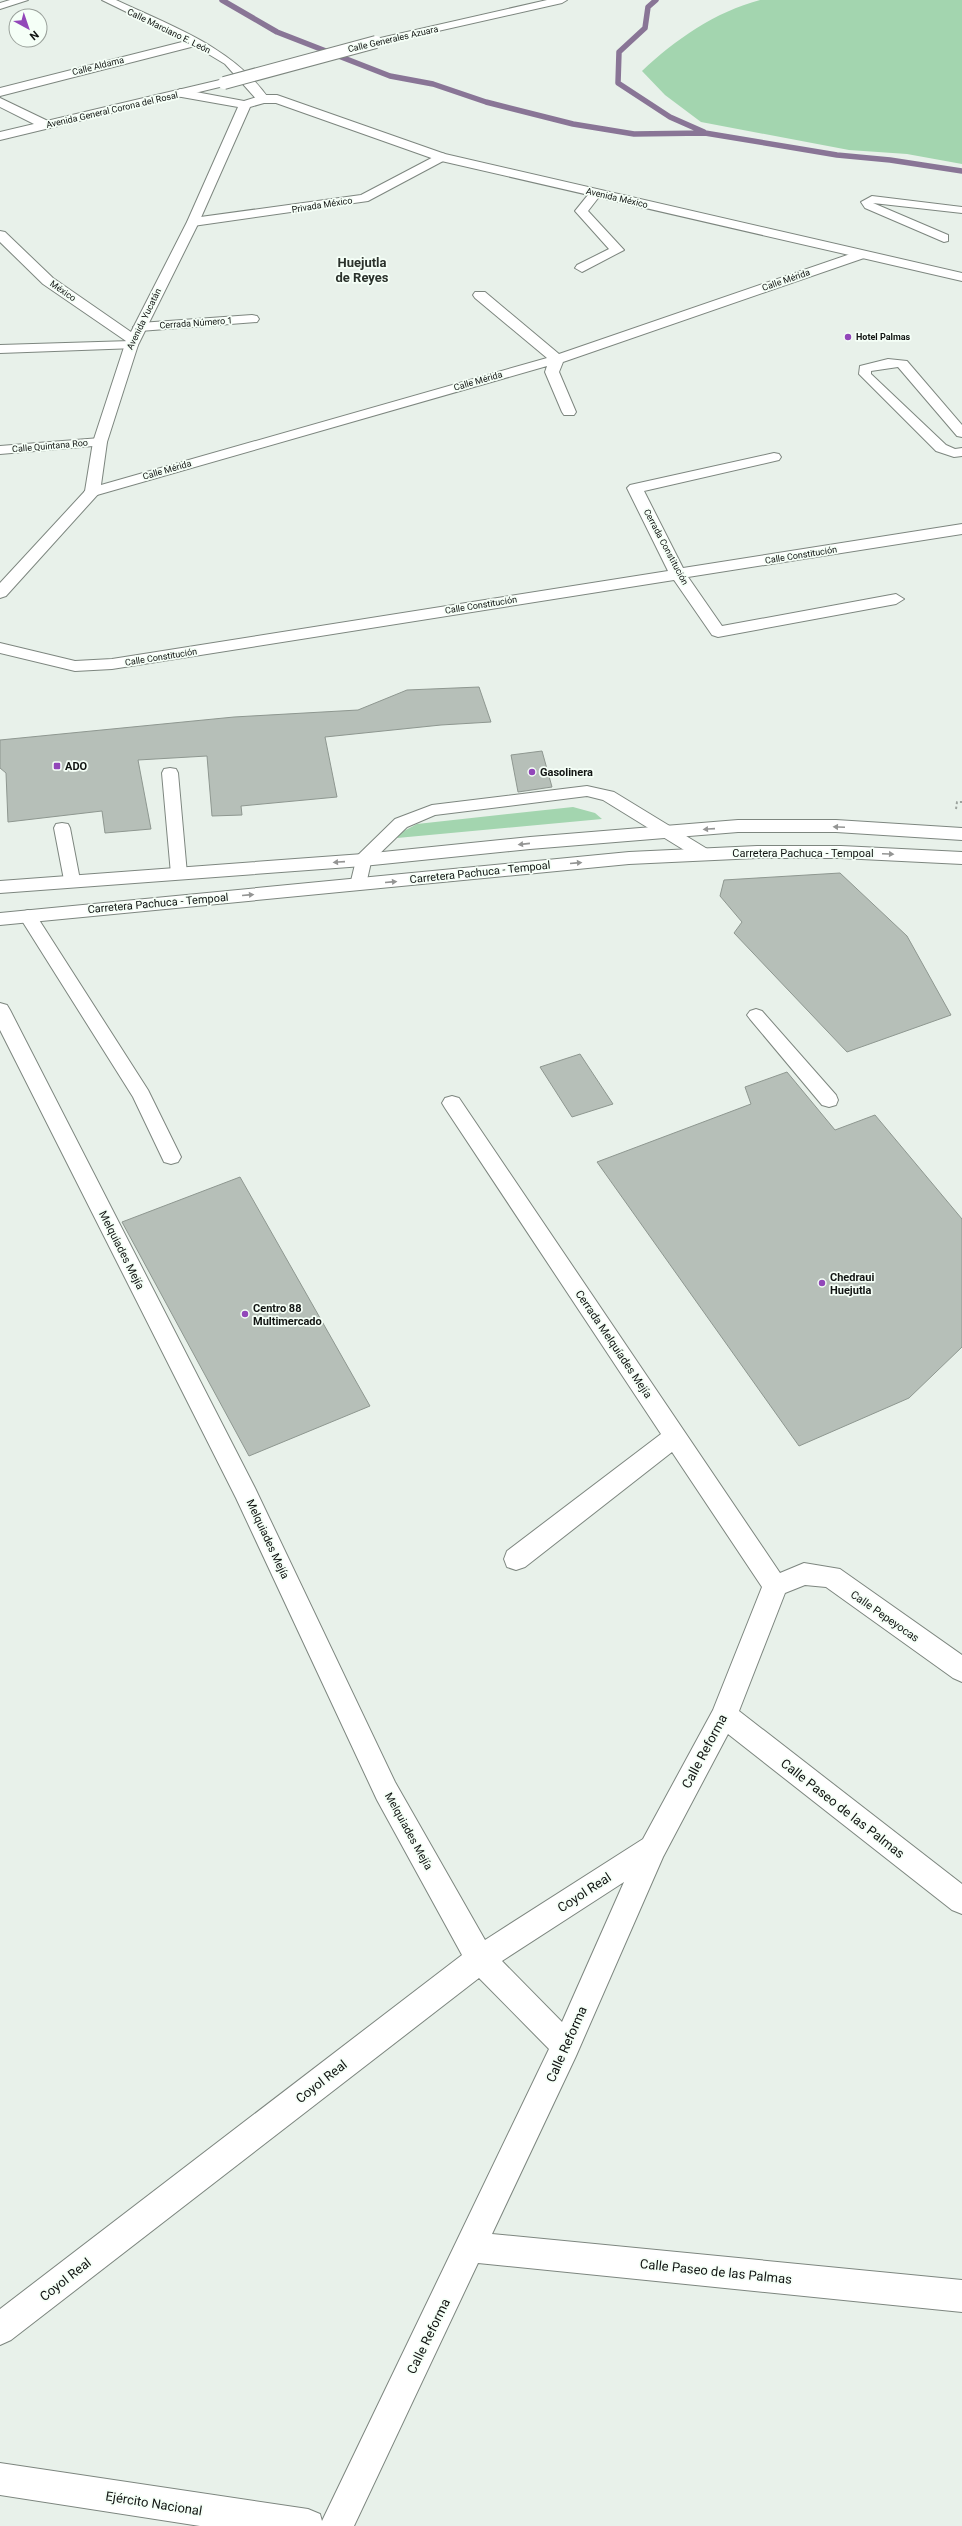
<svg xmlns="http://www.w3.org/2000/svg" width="962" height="2526" viewBox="0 0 962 2526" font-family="Roboto,sans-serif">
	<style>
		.green { fill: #a3d5af }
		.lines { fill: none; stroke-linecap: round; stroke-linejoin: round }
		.stream { stroke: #897596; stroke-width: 5.5 }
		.building { fill: #b6bfb8; stroke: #8e9790 }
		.service-casing { stroke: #7d867f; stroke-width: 2 }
		.minor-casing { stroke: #7d867f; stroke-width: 2 }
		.tertiary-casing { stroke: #7d867f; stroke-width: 2 }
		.secondary-casing { stroke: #7d867f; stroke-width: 2 }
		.primary-casing { stroke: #7d867f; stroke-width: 2 }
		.path { stroke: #9da49f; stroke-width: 2; stroke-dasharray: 2.5 2.5; stroke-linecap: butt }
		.service { fill: #fff; fill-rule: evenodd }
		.minor { fill: #fff; fill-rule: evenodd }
		.tertiary { fill: #fff; fill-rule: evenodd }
		.secondary { fill: #fff; fill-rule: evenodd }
		.primary { fill: #fff; fill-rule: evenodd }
		.secondary-bridge-casing { stroke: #7d867f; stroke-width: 14; stroke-linecap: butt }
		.secondary-bridge { stroke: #fff; stroke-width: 12 }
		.oneway { fill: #949594 }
		.poi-dot { fill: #9247b9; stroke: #f5fff7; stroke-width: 1.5 }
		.labels { text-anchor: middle; stroke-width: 3.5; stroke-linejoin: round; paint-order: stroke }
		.far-street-label { font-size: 9px; fill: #111412; stroke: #f5fff7 }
		.far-poi-label { font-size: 9px; font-weight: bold; fill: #111412; stroke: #f5fff7; text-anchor: start }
		.poi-label { font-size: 11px; font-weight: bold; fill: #111412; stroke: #f5fff7; text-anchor: start }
		.street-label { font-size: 11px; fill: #111412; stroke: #f5fff7 }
		.far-district-label { font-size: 13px; font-weight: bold; fill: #2a312b; stroke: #f5fff7 }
		.near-street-label { font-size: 13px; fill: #111412; stroke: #f5fff7 }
	</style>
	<rect width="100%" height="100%" fill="#e8f1ea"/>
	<!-- green -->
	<path class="green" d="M760,0H962V164L907,154L849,150L701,122L665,95L642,71C676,39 715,12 760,0Z
		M573,807L595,813L602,819L397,838L402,832L417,824Z"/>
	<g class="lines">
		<!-- stream -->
		<path class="stream" d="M222,0L277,32L390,76L433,84L486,102L573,124L634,134L705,133L837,155L890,160L962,171
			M656,0L648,7L645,28L619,52L618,83L670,117L704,132"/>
	</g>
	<!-- building -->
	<path class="building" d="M479,687L491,722L441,725L325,737L337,797L241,806L242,815L212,816L207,756L138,760L151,829L105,833L102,811L8,822L6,773L0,768V740L234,717L358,710L407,690Z
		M542,751L552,787L518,792L511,755Z
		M840,873L907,936L951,1015L847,1052L734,933L742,922L720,896L724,880Z
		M580,1054L613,1104L572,1117L540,1067Z
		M787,1072L835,1130L875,1115L962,1219V1347L909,1398L799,1446L597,1162L751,1104L745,1087Z
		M240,1177L370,1406L249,1456L122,1222Z"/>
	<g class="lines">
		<defs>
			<path id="service" d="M872,196L962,207V213L873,203L948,235V241L944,242L865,208L861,202Z
				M888,359L907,361L962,425V437L957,436L898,367L871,371V374L946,445L955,449L962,448V456L954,457L936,451L859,374L860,366Z
				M170,768L176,769L178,773L187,874L185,878H173L171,874L162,773L164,769Z
				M587,786L614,792L709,850L711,854L709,858H697L603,800L587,796L435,815L407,827L371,862L365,889H353L350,885L357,856L395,819L432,805Z
				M62,823L68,824L70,828L80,880L78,884H66L64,880L54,828L56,824Z
				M28,910L34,912L148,1090L181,1157L178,1162L171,1164L164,1162L133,1097L19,916L22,912Z
				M756,1009L762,1011L836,1095L838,1100L836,1105L829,1107L822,1105L750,1019L747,1015L750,1011Z"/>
			<path id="minor" d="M10,0H28L0,9V3Z
				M102,0H116C171,26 233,47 269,99L267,102H259L225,64L195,46L0,96V88L186,41Z
				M0,98L50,122L52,125L50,128H42L0,107Z
				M441,153L445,154L447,157L445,160L368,201L193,226L187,222L193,218L361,195Z
				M596,189L602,193L588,211L624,250L582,272L575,268L577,265L609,249L575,211L592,190Z
				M859,251L866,255L864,258L563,362L559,372L576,412L574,415H564L562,412L545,372L547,366L97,495L92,497L84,492L87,489L547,358L475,298L473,295L475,292H485L559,354Z
				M252,315L257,316L259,319L257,322L140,331L133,327L140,323Z
				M131,341L136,342L138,345L136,348L0,353V345Z
				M100,438L107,442L105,445L0,454V446Z
				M774,453L779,454L781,457L779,460L644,491L683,568L962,524V534L688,577L722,626L896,594L904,599L896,604L718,637L712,635L674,580L112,669L75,671L0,653V643L75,661L112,659L668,571L627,488L630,485Z
				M0,1003L7,1005L10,1010L255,1488L395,1782L485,1940L643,1839L713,1710L762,1587L672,1452L525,1567L516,1570L507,1567L504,1559L507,1551L661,1434L445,1108L442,1103L445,1098L452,1096L459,1098L780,1573L804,1563L840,1569L962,1655V1682L953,1678L826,1587L805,1585L785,1593L739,1711L962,1884V1914L952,1910L728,1734L663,1857L576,2056L492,2234L962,2280V2312L478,2263L354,2526H200L0,2495V2463L308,2509L320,2514L322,2521L549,2049L479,1978L11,2340L0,2345V2309L462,1955L377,1800L236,1498L0,1030ZM624,1882L562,2022L502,1961Z"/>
			<path id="tertiary" d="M180,89L244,101L263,95H277L445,154L962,273V281L437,160L276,103H264L250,107L199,222L138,345L107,442L100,492L6,596L0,598V583L85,491L93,442L126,341L43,284L0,242V231L5,232L53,278L131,332L187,222L238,107L176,96L174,93Z"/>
			<path id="secondary" d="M547,0H567L562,3L376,45L370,42L376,39Z
				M224,79L230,83L228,85L0,140V132Z"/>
			<path id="primary" d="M738,820H836L962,828V840L836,832H738L530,849L363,866L0,893V881L363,854L530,837Z
				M757,846H841L962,852V864L841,858H757L629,864L0,925V913L629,852Z"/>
		</defs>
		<!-- service casing -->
		<use href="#service" class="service-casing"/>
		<!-- minor casing -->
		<use href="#minor" class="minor-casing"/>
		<!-- tertiary casing -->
		<use href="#tertiary" class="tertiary-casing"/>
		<!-- secondary casing -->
		<use href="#secondary" class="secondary-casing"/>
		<!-- primary casing -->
		<use href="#primary" class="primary-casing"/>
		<!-- path -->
		<path class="path" d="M956,809L957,802H962"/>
		<!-- service -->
		<use href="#service" class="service"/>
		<!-- minor -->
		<use href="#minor" class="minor"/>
		<!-- tertiary -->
		<use href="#tertiary" class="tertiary"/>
		<!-- secondary -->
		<use href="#secondary" class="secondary"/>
		<!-- primary -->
		<use href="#primary" class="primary"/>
		<defs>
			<path id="secondary-bridge" d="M224,83L376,42"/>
		</defs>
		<!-- secondary-bridge casing -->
		<use href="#secondary-bridge" class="secondary-bridge-casing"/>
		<!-- secondary-bridge -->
		<use href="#secondary-bridge" class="secondary-bridge"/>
	</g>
	<!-- one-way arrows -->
	<defs><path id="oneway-solid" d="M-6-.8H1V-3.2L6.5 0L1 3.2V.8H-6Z"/></defs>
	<g class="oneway">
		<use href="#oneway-solid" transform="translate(839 827) rotate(-178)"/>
		<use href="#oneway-solid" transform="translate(709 829) rotate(176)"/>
		<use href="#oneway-solid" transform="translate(524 844) rotate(174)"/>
		<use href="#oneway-solid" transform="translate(888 854) rotate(3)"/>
		<use href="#oneway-solid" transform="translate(339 862) rotate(176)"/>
		<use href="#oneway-solid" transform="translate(576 863) rotate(-5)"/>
		<use href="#oneway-solid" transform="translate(391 882) rotate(-5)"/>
		<use href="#oneway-solid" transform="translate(248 895) rotate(-5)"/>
	</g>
	<!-- markers -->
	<g class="poi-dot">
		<circle cx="848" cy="337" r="4"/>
		<rect x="53" y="762" width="8" height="8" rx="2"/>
		<circle cx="532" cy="772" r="4"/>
		<circle cx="822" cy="1283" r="4"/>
		<circle cx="245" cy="1314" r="4"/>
	</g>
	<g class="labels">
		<!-- far-street labels -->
		<g class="far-street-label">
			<text transform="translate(169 31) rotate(26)" y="3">Calle Marciano E. León</text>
			<text transform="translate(393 39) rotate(-13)" y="3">Calle Generales Azuara</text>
			<text transform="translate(98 66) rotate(-14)" y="3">Calle Aldama</text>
			<text transform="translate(112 110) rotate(-13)" y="3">Avenida General Corona del Rosal</text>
			<text transform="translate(617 198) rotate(13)" y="3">Avenida México</text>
			<text transform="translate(322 205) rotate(-9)" y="3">Privada México</text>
			<text transform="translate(786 280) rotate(-19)" y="3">Calle Mérida</text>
			<text transform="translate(63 291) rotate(35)" y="3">México</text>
			<text transform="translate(144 319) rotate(-64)" y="3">Avenida Yucatán</text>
			<text transform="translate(196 323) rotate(-4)" y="3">Cerrada Número 1</text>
			<text transform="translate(478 381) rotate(-16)" y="3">Calle Mérida</text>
			<text transform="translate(50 446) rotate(-5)" y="3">Calle Quintana Roo</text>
			<text transform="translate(167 470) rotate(-16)" y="3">Calle Mérida</text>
			<text transform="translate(666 547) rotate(62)" y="3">Cerrada Constitución</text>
			<text transform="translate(801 555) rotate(-9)" y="3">Calle Constitución</text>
			<text transform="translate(481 605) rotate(-9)" y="3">Calle Constitución</text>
			<text transform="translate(161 657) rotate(-9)" y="3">Calle Constitución</text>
		</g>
		<!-- far-poi labels -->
		<g class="far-poi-label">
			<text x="856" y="340">Hotel Palmas</text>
		</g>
		<!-- poi labels -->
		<g class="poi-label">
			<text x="65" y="770">ADO</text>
			<text x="540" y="776">Gasolinera</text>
			<text x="830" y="1281">Chedraui<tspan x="830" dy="13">Huejutla</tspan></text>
			<text x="253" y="1312">Centro 88<tspan x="253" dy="13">Multimercado</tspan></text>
		</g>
		<!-- street labels -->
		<g class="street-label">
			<text x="803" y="857">Carretera Pachuca - Tempoal</text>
			<text transform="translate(480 872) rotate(-6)" y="4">Carretera Pachuca - Tempoal</text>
			<text transform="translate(158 903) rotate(-5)" y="4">Carretera Pachuca - Tempoal</text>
			<text transform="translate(122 1250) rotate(63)" y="4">Melquiades Mejía</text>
			<text transform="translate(614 1344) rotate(56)" y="4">Cerrada Melquíades Mejía</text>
			<text transform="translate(268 1539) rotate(65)" y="4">Melquiades Mejía</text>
			<text transform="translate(885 1616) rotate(35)" y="4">Calle Pepeyocas</text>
			<text transform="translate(409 1831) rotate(61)" y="4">Melquiades Mejía</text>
		</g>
		<!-- far-district labels -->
		<g class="far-district-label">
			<text x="362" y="267">Huejutla<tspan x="362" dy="15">de Reyes</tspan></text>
		</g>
		<!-- near-street labels -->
		<g class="near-street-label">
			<text transform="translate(704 1751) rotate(-62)" y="5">Calle Reforma</text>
			<text transform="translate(843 1808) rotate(38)" y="5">Calle Paseo de las Palmas</text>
			<text transform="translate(584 1892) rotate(-33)" y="5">Coyol Real</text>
			<text transform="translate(566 2044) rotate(-66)" y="5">Calle Reforma</text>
			<text transform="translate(321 2081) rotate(-38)" y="5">Coyol Real</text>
			<text transform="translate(716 2271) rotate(6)" y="5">Calle Paseo de las Palmas</text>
			<text transform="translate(65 2279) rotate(-38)" y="5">Coyol Real</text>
			<text transform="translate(428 2336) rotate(-64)" y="5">Calle Reforma</text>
			<text transform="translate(154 2503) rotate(9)" y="5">Ejército Nacional</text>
		</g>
	</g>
	<!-- north arrow -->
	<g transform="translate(28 28) rotate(140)"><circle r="19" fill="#f5fff7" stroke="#9aa19b"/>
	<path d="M0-3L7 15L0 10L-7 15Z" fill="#9247b9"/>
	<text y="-6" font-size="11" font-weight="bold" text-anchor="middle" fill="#111412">N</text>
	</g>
</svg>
